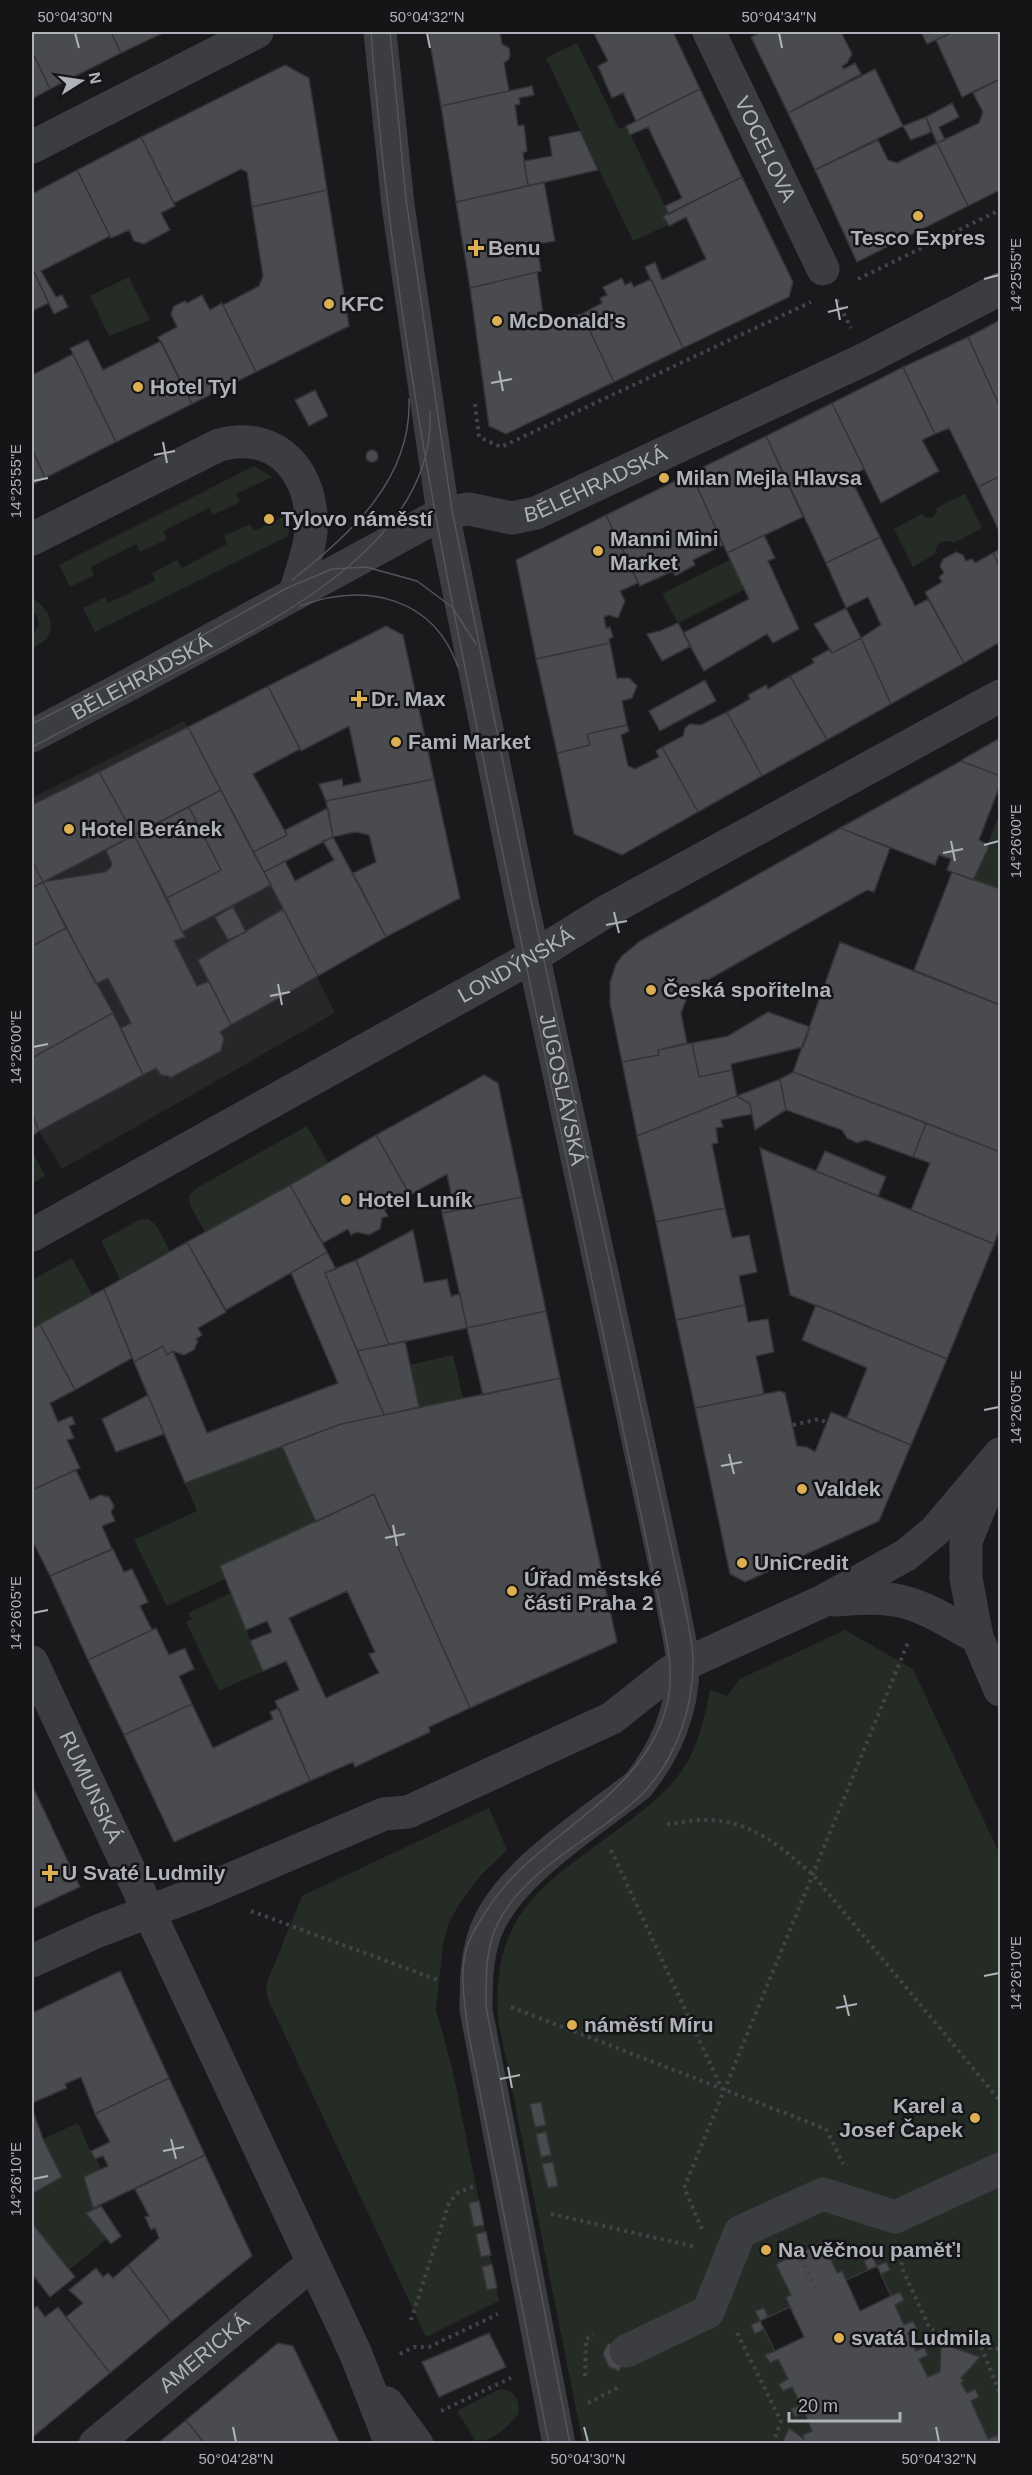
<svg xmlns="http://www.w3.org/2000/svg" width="1032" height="2475" viewBox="0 0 1032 2475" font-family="Arial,sans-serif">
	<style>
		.built { fill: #272629 }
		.green { fill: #252c26 }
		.building { fill: #4a4b4e; stroke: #353538; stroke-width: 1.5; fill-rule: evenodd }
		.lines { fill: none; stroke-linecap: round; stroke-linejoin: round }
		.path { stroke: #424448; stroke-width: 4; stroke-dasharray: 3 4.5; stroke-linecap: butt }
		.minor { stroke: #3c3d41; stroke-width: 33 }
		.tram { stroke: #535559; stroke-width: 1.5 }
		.ticks { fill: none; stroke: #afb2ba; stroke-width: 2 }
		.poi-dot { fill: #dcaf53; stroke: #151517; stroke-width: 2 }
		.labels { text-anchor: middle; stroke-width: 5; stroke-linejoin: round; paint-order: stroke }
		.street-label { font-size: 21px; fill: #afb2ba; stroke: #151517 }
		.poi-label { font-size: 21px; font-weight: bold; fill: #afb2ba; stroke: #151517; text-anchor: start }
		.neatline { fill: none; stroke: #afb2ba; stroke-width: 2 }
		.ticks-label { font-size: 15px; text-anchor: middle; fill: #afb2ba }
	</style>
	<rect width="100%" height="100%" fill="#1a1a1c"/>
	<!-- built -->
	<path class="built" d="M184,721L271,885L335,1013L62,1169L39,1131L32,1113V798Z"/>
	<!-- green -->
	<path class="green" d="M577,43L619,129L626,126L669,214L664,216L668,225L633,241L546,58Z
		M129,277L150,320L109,336L90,296Z
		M254,466L272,477L236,494L240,502L213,515L209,508L163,531L167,539L140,552L136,544L91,567L94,575L70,587L59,565Z
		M965,494L982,528L954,543C944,538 936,543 935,554L913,567L894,529L922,514L926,518L933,517L937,511L936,508Z
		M291,513L288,536L95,632L83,608L105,597L108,603L155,581L152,573L177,560L182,568L227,544L224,536L250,524L254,531Z
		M730,560L745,589L678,623L662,594Z
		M32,598C55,611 59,638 32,648V636L39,625L37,616L32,611Z
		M1000,813V889L973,880Z
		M307,1126L328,1163L205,1232L190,1205L189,1197L195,1189Z
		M32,1151L45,1176L32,1184Z
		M148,1219L156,1225L170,1251L120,1279L101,1241L139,1220Z
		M72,1258L92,1295L32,1329V1280Z
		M453,1355L463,1398L419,1407L409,1365Z
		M282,1446L316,1522L225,1579L167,1606L134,1540L197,1511L185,1483Z
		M231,1593L263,1671L219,1691L186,1622L192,1619L188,1613Z
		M845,1630L913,1669L1000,1855V2443L997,2435L988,2439L971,2401L979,2397L975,2389L967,2393L961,2383L964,2380L961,2378L979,2357L941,2343L940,2372L928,2377L919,2359L928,2355L925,2347L916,2351L908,2333L917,2329L913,2321L904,2325L895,2305L904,2300L900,2292L891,2296L881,2274L890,2270L886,2262L877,2266L872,2257L868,2270L846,2280L842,2271L837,2273L823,2242L776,2264L791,2295L786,2297L790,2307L768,2317L764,2308L756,2311L760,2321L751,2325L755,2333L764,2329L775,2351L766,2355L770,2363L778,2359L788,2379L779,2384L782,2391L792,2387L801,2405L792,2409L795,2417L804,2412L812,2431L804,2435V2439L789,2429L782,2443L583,2444L498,2019C491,1907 549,1882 628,1822C647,1807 667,1792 681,1772C698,1748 704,1719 710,1690L727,1696L740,1679Z
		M489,1808L507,1850L482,1874L462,1900L449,1922L443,1944L436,2009L453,2072L499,2301L426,2337L267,1997L266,1985L302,1896Z
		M78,2123L94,2160L96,2159L116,2198L86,2213L107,2239L69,2270L32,2223V2194L62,2177L43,2139Z
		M500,2389C516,2392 518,2397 519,2413C510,2425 491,2444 475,2440L457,2411Z"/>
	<!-- building -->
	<path class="building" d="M32,32H111L121,53L50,89L32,51Z
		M111,32H165L121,53Z
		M428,32H500L502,44L509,48L510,54L509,59L504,63L509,91L441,106Z
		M600,32H673L700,89L636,121L623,93L612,98L598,66L608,61L594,34Z
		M761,32H841L852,54L847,63L842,66L844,69L855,63L861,74L788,113L751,37Z
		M921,32H953L927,44Z
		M953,32H1000V79L962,97L936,40Z
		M32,51L50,89L32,99Z
		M285,65L309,78L327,190L252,207L247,172L241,169L174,203L141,137Z
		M875,69L903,126L815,170L788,113Z
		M1000,79V190L968,206L937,143L979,123L983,112L973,93Z
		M532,86L534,95L519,98L520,104L515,105L518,126L524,125L527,151L523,153L528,186L456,202L441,106Z
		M700,89L742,177L669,214L665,206L682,198L648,127L630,135L626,126Z
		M952,103L959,117L939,127L945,140L937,143L926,117Z
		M926,117L931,132L911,140L903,126Z
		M580,131L598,170L528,186L524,161L552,156L549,137Z
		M141,137L175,206L161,213L170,230L144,244L134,241L129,230L111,238L77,170Z
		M878,140L888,160L897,163L937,143L968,206L857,262L815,170Z
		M77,170L110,236L41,271L56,297L62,295L68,307L54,314L32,268V194Z
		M742,177L793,282L789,297L683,348L645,267L655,262L662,280L706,259L686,217L669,226L663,216Z
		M544,182L555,241L537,244L541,271L470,288L456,202Z
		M327,190L349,326L256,372L223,305L259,286L263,276L252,207Z
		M32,268L49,303L32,311Z
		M537,272L544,320L582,314L614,382L506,434L489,426L470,288Z
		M622,278L625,285L631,282L634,287L651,279L683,348L614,382L582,314L602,303L600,298L607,295L603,287Z
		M202,295L210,310L222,303L256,372L192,404L158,337L177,327L171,314L174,306L185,301L187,303Z
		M1000,320V407L968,337Z
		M968,337L1000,407V476L978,487L949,428L935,434L903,367Z
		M88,340L103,370L161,341L192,404L116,442L70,348Z
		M73,354L116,442L45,478L32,449V375Z
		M903,367L935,434L922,440L939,471L881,503L832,403Z
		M315,390L328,416L309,426L295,400Z
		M832,403L864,469L850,477L880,537L826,563L766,436Z
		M766,436L803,517L727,553L691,473Z
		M32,449L45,478L32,485Z
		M366 456a6 6 0 1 1 12 0a6 6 0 1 1-12 0Z
		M691,473L723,545L693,560L695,565L675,576L673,571L640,586L606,515Z
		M1000,476V533L978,487Z
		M606,515L638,583L620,591L625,601L618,618L609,615L604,617L606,628L610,627L613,637L609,639L610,643L536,659L516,560Z
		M764,535L775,558L768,561L799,629L773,643L767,634L704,671L683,633L749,599L727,553Z
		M880,537L915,606L928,599L964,663L891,704L861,638L881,625L868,597L846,608L826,563Z
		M1000,549V568L993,553Z
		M956,552L963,555L966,561L972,559L975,563L993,553L1000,568V642L964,663L925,592L942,582L939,577L944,573L940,566L943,559Z
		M846,608L861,638L832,653L814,624Z
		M678,623L691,646L662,661L647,634L660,631Z
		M386,626L403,635L434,779L326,801L319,784L342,779L343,786L361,782L349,726L301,751L268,686Z
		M861,638L891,704L827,740L790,676L814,663L812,659L830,649L832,653Z
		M610,643L617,678H629L637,686L632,698L622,701L627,725L587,734L590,745L557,753L536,659Z
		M790,676L827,740L762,776L727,712L750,699L748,695L766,685L768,689Z
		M705,680L716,701L660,731L649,711Z
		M268,686L300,749L253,774L287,835L253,852L188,727Z
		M727,712L762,776L698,812L662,747L683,736L685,728L690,724L701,725Z
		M627,725L629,731L621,735L628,766L635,769L659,757L656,751L662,747L698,812L622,855L574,834L557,753L590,745L587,734Z
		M188,727L221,790L134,835L99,772Z
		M1000,738V776L961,761L963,759Z
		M961,761L1000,776V785L979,840L989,845L988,849L973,880L947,870L951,859L939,855L935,865L840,828Z
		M99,772L134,835L43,882L32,861V805Z
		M434,779L460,898L386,937L353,873L376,862L369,835L355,832L333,837L326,801Z
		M221,790L271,885L182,932L167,898L221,870L189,807Z
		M189,807L221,870L167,898L134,835Z
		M328,808L333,837L264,872L253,852L287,835L285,830Z
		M840,828L890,848L874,892L867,890L690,990L681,1013L687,1043L658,1050L659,1055L622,1062L610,1004V982L616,964L622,956L640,941Z
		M134,835L185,937L174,941L197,986L209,981L231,1025L220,1032L224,1038L221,1051L170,1078L169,1076L161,1075L156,1068L143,1075L121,1028L131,1023L108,978L96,984L43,882L105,872L110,868L112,864L106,850Z
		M333,837L386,937L318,976L264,872L285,861L295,881L334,860L323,841Z
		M32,861L43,882L32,888Z
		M952,872L1000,889V1005L914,970Z
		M43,882L66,928L32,946V888Z
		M233,907L246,932L228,940L215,917Z
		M283,909L318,976L231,1025L198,960Z
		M66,928L113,1013L32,1058V946Z
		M840,942L1000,1005V1152L793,1072Z
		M768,1012L810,1027L803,1047L731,1064L732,1070L699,1077L692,1043L728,1036Z
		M113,1013L143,1075L39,1131L32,1113V1058Z
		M692,1043L699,1077L732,1070L737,1096L637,1136L622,1062L659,1055L658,1050Z
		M793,1072L926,1123L913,1157L866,1140L857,1143L847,1138L842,1130L786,1110L780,1079Z
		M484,1075L498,1083L522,1197L442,1213L440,1203L452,1200L447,1174L410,1195L376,1135Z
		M780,1079L786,1110L755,1130L750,1104L737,1096Z
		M737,1096L750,1104L752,1114L721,1120L723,1127L716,1128L718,1143L712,1144L725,1208L656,1222L637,1136Z
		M32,1113L39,1131L32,1136Z
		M926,1123L1000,1152V1227L994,1244L911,1210L930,1163L913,1157Z
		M376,1135L410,1195L384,1209L388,1216L382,1218L380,1229L369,1235L357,1232L351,1235L348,1229L323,1243L290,1185Z
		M760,1148L994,1244L947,1359L790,1295Z
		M825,1151L886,1177L878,1196L816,1171Z
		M290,1185L327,1252L226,1310L187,1242Z
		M522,1197L546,1311L467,1328L442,1213Z
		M725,1208L732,1238L749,1235L757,1272L739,1276L745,1305L676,1320L656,1222Z
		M413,1230L424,1283L447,1279L451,1296L460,1294L467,1328L389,1345L356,1260Z
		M187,1242L226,1312L198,1328L202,1335L196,1339L198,1341L194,1350L184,1355L173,1351L167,1355L163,1346L134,1362L104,1289Z
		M327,1252L336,1269L325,1273L384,1415L341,1424L185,1483L134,1362L163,1346L167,1355L173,1351L207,1433L338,1383L291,1273Z
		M356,1260L389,1345L357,1351L325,1273Z
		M104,1289L132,1358L75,1390L40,1324Z
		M745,1305L748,1322L768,1319L774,1352L756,1356L764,1394L695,1408L676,1320Z
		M816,1305L947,1359L911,1445L847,1418L867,1368L802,1340Z
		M546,1311L560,1378L483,1395L467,1328Z
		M40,1324L75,1390L50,1403L58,1422L72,1416L75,1424L69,1426L74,1438L67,1440L80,1468L32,1490V1329Z
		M405,1341L419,1407L384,1415L357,1351Z
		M560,1378L617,1642L470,1708L374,1494L316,1522L282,1446L341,1424Z
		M780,1391L785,1393L797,1446L807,1447L815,1452L831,1412L911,1445L879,1521L745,1582L730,1574L695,1408Z
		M148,1395L164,1434L116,1452L102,1419Z
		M76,1470L90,1500L100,1495L109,1497L114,1506L111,1512L115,1521L102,1526L112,1549L50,1576L32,1540V1490Z
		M374,1494L470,1708L429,1727L430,1732L355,1767L353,1762L310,1781L275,1701L299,1690L286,1661L263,1671L250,1641L272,1632L267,1621L246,1630L220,1566ZM347,1591L375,1652L369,1654L379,1673L326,1698L289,1618Z
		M113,1549L124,1572L132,1569L148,1602L140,1606L152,1630L88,1660L50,1576Z
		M156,1628L169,1655L185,1648L194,1669L179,1676L192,1704L124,1735L88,1660Z
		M192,1704L213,1748L273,1719L270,1712L279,1708L310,1781L174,1842L124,1735Z
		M32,1785L80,1887L32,1909Z
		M120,1971L169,2078L95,2114L81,2077L65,2084L67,2088L32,2103V2013Z
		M169,2078L205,2155L93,2208L84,2177L108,2166L103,2156L95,2159L91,2151L110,2142L95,2114Z
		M541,2102L546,2125L535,2127L530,2104Z
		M32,2108L43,2139L62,2177L32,2194Z
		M546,2132L551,2155L541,2157L536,2134Z
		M205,2155L252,2256L171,2322L128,2265L159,2238L155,2228L151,2230L145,2217L149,2216L135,2189Z
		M553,2162L558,2186L548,2188L542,2164Z
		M479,2201L484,2225L474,2227L469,2203Z
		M101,2206L121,2236L111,2244L86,2213Z
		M32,2223L75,2277L50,2297L32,2274Z
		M486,2232L491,2255L481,2257L476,2234Z
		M823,2242L837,2273L842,2271L846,2280L868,2270L864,2261L872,2256L877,2266L886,2262L890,2270L881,2274L891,2296L900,2292L904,2300L895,2305L904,2325L913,2321L917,2329L908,2333L916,2351L924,2347L928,2355L919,2359L928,2377L940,2372L941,2343L980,2357L961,2378L964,2380L961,2383L967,2393L975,2389L979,2397L971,2401L988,2439L997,2435L1000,2444H782L789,2428L804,2439L803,2435L812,2431L804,2412L795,2417L791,2409L801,2405L792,2387L783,2391L779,2384L788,2379L778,2359L770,2363L765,2355L775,2351L764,2329L755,2334L751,2325L760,2321L755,2311L764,2308L768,2317L790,2307L786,2297L791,2295L776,2264Z
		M492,2264L497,2288L487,2290L482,2267Z
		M128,2265L171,2322L110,2373L66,2317L83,2303L69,2290L96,2268L103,2277L108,2273L113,2278Z
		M877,2266L891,2296L860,2311L846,2280Z
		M37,2306L45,2317L58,2307L110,2373L34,2436L32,2434V2310Z
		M790,2307L804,2337L775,2351L760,2321Z
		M489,2333L506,2367L439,2397L422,2362Z
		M278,2343L293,2346L340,2444H205L186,2420Z
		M608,2343L619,2347L624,2360L619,2371L609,2367L603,2354Z
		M186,2420L205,2444H157Z"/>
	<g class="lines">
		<!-- path -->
		<path class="path" d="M858,279L1000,210
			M837,300L851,328
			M475,404L479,437L501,447L811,302
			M793,1425L819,1419L827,1423
			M667,1824C681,1823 695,1819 709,1820C752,1821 783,1848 814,1876L1000,2101
			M611,1850L722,2089
			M251,1911L438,1980
			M511,2007L826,2129L843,2164
			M551,2214L696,2247
			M702,2229L684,2188L909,1640
			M795,2245L815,2287
			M904,2255L901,2266L930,2329L981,2347L1000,2393
			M411,2320L449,2203L457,2193L474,2186
			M737,2333L781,2421L773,2444
			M981,2347L1000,2349
			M400,2354L414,2347H429L498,2314
			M585,2376L586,2339L594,2335
			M588,2403L619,2387
			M441,2411L511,2378"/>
		<!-- minor -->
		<g class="minor">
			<path id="s1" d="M380,32L398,205L443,513L523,907L671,1593C674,1617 682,1643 683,1666C683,1710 665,1752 638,1785C590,1823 506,1874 485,1933C476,1959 476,1984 476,2010L559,2444"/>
			<path id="s2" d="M709,32L823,269"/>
			<path d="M32,147L257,32"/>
			<path d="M32,539L219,445C278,429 315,474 311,532C309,553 300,574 295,594"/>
			<path id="s3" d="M32,736L130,684L443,513L469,509L512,518L536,513L867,358L1000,289"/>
			<path id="s4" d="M32,1235L534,956L605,912L1000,696"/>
			<path d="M991,1480L966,1541V1578L977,1637L1000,1690"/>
			<path d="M834,1600C855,1599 878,1596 900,1601C927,1607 952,1624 977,1637"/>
			<path id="s5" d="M32,1662L355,2352L391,2444"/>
			<path d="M32,1961L98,1931L203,1891L384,1814L408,1812L612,1718L670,1672L683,1665L823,1601L906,1555L935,1531L1000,1454"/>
			<path d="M626,2351L708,2312L740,2232L823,2194L895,2217L1000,2169"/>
			<path d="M387,2403L417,2444"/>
			<path id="s6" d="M95,2444L313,2263"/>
		</g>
		<!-- tram -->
		<path class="tram" d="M371,32C392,319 450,601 509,883C559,1121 608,1358 658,1596C664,1630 676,1670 667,1704C644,1801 533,1833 485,1913C477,1925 468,1940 465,1954C460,1979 465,2006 468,2031L549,2444
			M390,32L406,199L452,510L532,905L681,1591C686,1613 692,1636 693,1658C694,1706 677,1757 644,1792C626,1811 601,1827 580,1842C549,1864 517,1887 499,1921C485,1947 486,1978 486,2006L570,2444
			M292,580C350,535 412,479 409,399
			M300,606C364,582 433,596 458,667
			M32,724L198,638L287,588L332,569L366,567L417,581L452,607L476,644
			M32,747C79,722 126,698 173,673C272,622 437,543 430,411"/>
	</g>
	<!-- ticks -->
	<path class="ticks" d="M75,33L79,48M427,33L430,48M779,33L782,48M984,279L999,275M836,299L840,320M828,312L848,307M499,371L503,391M491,383L512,379M163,442L167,463M154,455L175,451M33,481L48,478M951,841L955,861M984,845L999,841M943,853L963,849M614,912L619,933M606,925L627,921M278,984L282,1005M270,996L290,992M33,1047L48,1044M984,1410L999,1407M729,1454L734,1474M721,1466L742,1462M393,1525L397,1546M385,1538L405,1534M33,1613L48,1610M984,1976L999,1973M844,1995L849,2016M836,2008L857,2004M508,2067L512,2088M500,2079L520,2075M171,2139L176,2159M163,2151L184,2147M33,2179L48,2176M233,2427L236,2442M584,2427L588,2442M936,2427L939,2442"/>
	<!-- markers -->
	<g class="poi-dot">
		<circle cx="918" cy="216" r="6"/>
		<path d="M473 239h6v6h6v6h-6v6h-6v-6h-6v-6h6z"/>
		<circle cx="329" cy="304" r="6"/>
		<circle cx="497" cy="321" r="6"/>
		<circle cx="138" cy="387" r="6"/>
		<circle cx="664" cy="478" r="6"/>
		<circle cx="269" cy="519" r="6"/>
		<circle cx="598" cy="551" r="6"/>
		<path d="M356 690h6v6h6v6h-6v6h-6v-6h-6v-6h6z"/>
		<circle cx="396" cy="742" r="6"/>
		<circle cx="69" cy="829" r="6"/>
		<circle cx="651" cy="990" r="6"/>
		<circle cx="346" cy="1200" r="6"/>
		<circle cx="802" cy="1489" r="6"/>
		<circle cx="742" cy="1563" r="6"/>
		<circle cx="512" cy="1591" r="6"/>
		<path d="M47 1864h6v6h6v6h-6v6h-6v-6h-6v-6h6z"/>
		<circle cx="572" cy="2025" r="6"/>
		<circle cx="975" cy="2118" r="6"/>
		<circle cx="766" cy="2250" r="6"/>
		<circle cx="839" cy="2338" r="6"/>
	</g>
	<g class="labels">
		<!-- street labels -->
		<g class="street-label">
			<text dy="7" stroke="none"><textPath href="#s2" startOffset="130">VOCELOVA</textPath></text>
			<text dy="7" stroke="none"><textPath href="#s3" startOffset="628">BĚLEHRADSKÁ</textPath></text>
			<text dy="7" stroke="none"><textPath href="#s3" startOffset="124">BĚLEHRADSKÁ</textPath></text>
			<text dy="7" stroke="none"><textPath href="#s4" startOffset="554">LONDÝNSKÁ</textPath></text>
			<text dy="7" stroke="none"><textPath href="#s1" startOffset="1074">JUGOSLÁVSKÁ</textPath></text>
			<text dy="7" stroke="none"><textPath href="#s5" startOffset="138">RUMUNSKÁ</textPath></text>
			<text dy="7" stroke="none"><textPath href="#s6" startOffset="142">AMERICKÁ</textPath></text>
		</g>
		<!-- poi labels -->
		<g class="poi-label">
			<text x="918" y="245" text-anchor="middle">Tesco Expres</text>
			<text x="488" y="255">Benu</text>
			<text x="341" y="311">KFC</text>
			<text x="509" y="328">McDonald's</text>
			<text x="150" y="394">Hotel Tyl</text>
			<text x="676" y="485">Milan Mejla Hlavsa</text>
			<text x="281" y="526">Tylovo náměstí</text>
			<text x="610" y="546">Manni Mini<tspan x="610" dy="24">Market</tspan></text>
			<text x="371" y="706">Dr. Max</text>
			<text x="408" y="749">Fami Market</text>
			<text x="81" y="836">Hotel Beránek</text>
			<text x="663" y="997">Česká spořitelna</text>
			<text x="358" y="1207">Hotel Luník</text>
			<text x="814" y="1496">Valdek</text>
			<text x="754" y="1570">UniCredit</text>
			<text x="524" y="1586">Úřad městské<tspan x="524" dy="24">části Praha 2</tspan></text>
			<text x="62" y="1880">U Svaté Ludmily</text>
			<text x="584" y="2032">náměstí Míru</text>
			<text x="963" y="2113" text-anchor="end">Karel a<tspan x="963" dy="24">Josef Čapek</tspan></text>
			<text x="778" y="2257">Na věčnou paměť!</text>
			<text x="851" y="2345">svatá Ludmila</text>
		</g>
	</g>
	<!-- border -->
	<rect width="1032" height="2475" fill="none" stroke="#151517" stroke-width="66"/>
	<!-- north arrow -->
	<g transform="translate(81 81) rotate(78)" stroke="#151517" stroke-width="4.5" paint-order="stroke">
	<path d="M0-4.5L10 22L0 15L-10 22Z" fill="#afb2ba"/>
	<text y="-9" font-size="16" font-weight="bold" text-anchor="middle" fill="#afb2ba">N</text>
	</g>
	<!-- scale -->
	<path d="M789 2412v9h111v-9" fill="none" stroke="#afb2ba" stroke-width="3"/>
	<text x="798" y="2412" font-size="18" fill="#afb2ba" stroke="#151517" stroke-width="4.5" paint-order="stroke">20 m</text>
	<rect x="33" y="33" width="966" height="2409" class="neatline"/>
	<g class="ticks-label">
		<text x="75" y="22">50°04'30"N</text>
		<text x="427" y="22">50°04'32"N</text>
		<text x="779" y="22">50°04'34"N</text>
		<text transform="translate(1016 275) rotate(-90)" y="5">14°25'55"E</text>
		<text transform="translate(16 481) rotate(-90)" y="5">14°25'55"E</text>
		<text transform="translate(1016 841) rotate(-90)" y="5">14°26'00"E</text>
		<text transform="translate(16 1047) rotate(-90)" y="5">14°26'00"E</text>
		<text transform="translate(1016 1407) rotate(-90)" y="5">14°26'05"E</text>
		<text transform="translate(16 1613) rotate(-90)" y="5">14°26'05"E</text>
		<text transform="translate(1016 1973) rotate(-90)" y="5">14°26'10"E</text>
		<text transform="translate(16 2179) rotate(-90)" y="5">14°26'10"E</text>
		<text x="236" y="2464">50°04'28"N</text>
		<text x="588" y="2464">50°04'30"N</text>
		<text x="939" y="2464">50°04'32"N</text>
	</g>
</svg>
